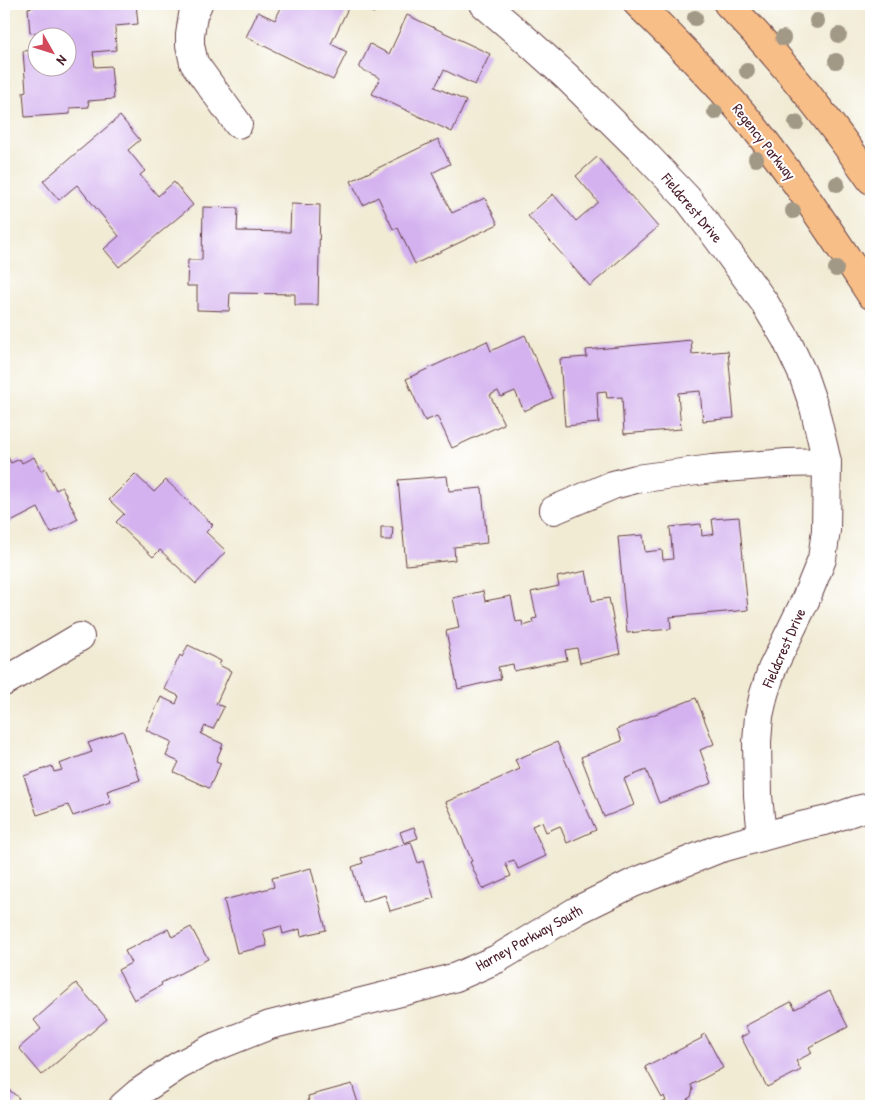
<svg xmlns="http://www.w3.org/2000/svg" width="875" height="1110" viewBox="0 0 875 1110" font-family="'Patrick Hand',sans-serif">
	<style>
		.building { fill: #d4b2ef }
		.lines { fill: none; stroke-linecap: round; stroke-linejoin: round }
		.minor-casing { stroke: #633e44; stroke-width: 30 }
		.major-casing { stroke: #633e44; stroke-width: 30 }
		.minor { stroke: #fff; stroke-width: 28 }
		.major { stroke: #f7be87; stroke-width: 28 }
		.tree { fill: #a29886 }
		.labels { text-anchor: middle; stroke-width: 4; stroke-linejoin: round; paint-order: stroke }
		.street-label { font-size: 15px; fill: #4a1f2b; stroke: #fff }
	</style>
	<rect width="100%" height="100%" fill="#fff"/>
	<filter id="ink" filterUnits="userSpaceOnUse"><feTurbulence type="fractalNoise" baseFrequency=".02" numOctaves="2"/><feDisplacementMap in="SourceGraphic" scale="10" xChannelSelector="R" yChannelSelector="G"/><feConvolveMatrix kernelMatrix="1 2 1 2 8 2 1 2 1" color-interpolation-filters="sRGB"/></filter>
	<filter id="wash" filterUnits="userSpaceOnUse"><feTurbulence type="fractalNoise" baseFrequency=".0096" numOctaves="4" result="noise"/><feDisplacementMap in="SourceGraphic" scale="20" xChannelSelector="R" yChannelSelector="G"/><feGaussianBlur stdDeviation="1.12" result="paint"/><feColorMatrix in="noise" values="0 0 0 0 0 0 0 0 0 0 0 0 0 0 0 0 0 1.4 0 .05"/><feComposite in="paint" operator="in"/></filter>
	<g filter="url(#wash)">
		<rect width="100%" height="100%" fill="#f1ebd4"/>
		<g id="blocks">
			<!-- building -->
			<path class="building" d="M34,4H136L138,24L115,26L116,50L93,52L95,67L111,66L114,99L88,101L89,107L70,108V114L25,117L23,92L26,91L23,51L38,50V68H68V38H58L57,30L30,33L28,8L34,7Z
				M283,4H350L331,44L347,52L333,80L246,37L258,12L275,20Z
				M355,4H378L374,13Z
				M407,15L490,54L475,85L444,70L435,87L466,101L452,132L372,94L380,78L359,68L370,44L389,54Z
				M120,116L140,140L128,150L145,171L140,175L158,196L174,182L193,205L119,267L104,249L119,236L77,185L59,200L43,181Z
				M438,139L450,164L432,173L452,213L485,198L498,224L415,264L398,228L393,229L378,197L363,205L351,181Z
				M597,157L658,227L590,286L528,216L553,194L576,221L598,202L576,176Z
				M291,204L320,205L318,305H295V294L230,293L229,311L197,310V286H187L188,260H202L203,207L238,208L237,231L290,232Z
				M525,335L553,398L524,411L515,391L501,397L498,391L490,395L504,424L452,448L437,416L425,421L406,379L487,341L491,351Z
				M691,340L692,354L728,351L734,418L703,421L700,391L678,393L681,429L624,434L622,397L607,398L606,391L597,392L599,423L565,426L560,359L587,357L586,350Z
				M6,453L11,463L20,459L22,463L34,457L41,471L45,468L56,490L62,487L78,519L51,533L38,508L9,523L6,518L4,519V454Z
				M135,474L154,492L166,480L213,525L206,532L226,551L196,584L160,550L153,557L116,522L124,514L109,500Z
				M447,476L449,491L482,488L487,543L454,547L455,560L406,565L398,480Z
				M739,517L748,610L670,617L671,629L627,633L618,537L643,535L645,552L662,550L663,560L673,559L670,527L701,524L702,536L714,534L712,519Z
				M381,527H393L392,540H381Z
				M586,571L592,601L609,598L620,654L580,663L577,648L565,650L567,660L514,671L513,664L498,667L501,679L458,689L446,631L459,628L453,598L483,591L485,601L511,596L516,622L522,621L523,626L533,623L532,619L537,618L531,592L559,586L557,577Z
				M188,645L221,661L219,665L231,671L216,704L224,707L213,729L205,726L201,734L223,744L216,761L221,763L209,788L174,772L179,762L166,756L172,742L146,730L161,697L176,704L179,696L164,689L180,655L182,657Z
				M696,698L714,744L700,750L712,783L659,803L646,770L624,779L634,805L604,817L581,757L622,741L617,729Z
				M123,731L140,780L107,791L111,803L73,816L68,805L37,815L24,776L52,766L54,772L62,770L59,764L92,752L88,743Z
				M557,742L596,830L567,843L560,826L546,832L542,822L532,826L546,856L518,869L514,860L505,863L511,876L482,889L470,862L472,861L446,802L520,769L515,760Z
				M414,827L418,838L404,843L400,832Z
				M411,842L418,863L423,861L434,898L390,911L385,895L362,902L352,867L363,863L361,858Z
				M311,868L326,930L301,936L300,929L283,934L281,926L263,931L267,946L237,953L224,900L274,887L272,878Z
				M191,927L208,959L161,983L162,985L134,1000L118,970L131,963L125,951L168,929L172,937Z
				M76,983L107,1019L42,1075L19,1048L41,1029L34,1020Z
				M830,991L848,1027L809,1047L812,1053L796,1061L801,1070L767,1087L741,1037L749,1033L745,1026L791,1002L795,1009Z
				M705,1034L723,1068L691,1085L693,1089L691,1097L687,1099L691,1106H655L666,1101L664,1096L662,1098L645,1067L650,1064V1065L702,1038L701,1036Z
				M352,1084L359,1106H294L309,1101L308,1096Z
				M4,1086L19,1098L13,1106H4Z"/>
		</g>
	</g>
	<g filter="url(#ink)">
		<use href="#blocks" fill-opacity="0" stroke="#633e44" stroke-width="1"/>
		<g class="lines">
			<defs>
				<path id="minor" d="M198,4L193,15L190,35V45L194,63L238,124
					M484,4L525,39L566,76L646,155L687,198L719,240L764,302L786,339L803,375L814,407L827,462L826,530L822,559L805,601L772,669L764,694L759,716L757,742L758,796L762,836
					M554,510L613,485L636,479L712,469L787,463L827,462
					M4,682L80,637
					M123,1106L138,1093L178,1066L212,1048L270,1025L421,987L456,977L497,959L578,910L633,883L718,849L797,827L828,820L857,810L871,807"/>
				<path id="major" d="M638,4C678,43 718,83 753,126C796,180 834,237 871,295
					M728,4C781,58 828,118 871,180"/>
			</defs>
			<!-- minor casing -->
			<use href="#minor" class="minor-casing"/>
			<!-- major casing -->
			<use href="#major" class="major-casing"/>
			<!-- minor -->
			<use href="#minor" class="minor"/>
			<!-- major -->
			<use href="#major" class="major"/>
		</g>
		<!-- trees -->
		<g class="tree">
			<circle cx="695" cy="18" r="8"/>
			<circle cx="817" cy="21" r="8"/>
			<circle cx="839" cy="35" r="8"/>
			<circle cx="783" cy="38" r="8"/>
			<circle cx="836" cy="61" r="8"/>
			<circle cx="747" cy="71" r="8"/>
			<circle cx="715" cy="112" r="8"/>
			<circle cx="796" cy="123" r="8"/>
			<circle cx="756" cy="159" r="8"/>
			<circle cx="837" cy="184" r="8"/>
			<circle cx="793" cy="211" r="8"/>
			<circle cx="836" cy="269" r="8"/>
		</g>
	</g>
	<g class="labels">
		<!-- street labels -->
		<g class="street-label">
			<text transform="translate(764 142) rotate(52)" y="5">Regency Parkway</text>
			<text transform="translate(692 208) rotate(50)" y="5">Fieldcrest Drive</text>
			<text transform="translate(784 648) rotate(-66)" y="5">Fieldcrest Drive</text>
			<text transform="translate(529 938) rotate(-29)" y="5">Harney Parkway South</text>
		</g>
	</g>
	<!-- margin -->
	<rect width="875" height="1110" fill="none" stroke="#fff" stroke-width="20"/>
	<!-- north arrow -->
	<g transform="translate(52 52) rotate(129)"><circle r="24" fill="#ffffff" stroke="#b7a5aa"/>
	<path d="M0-4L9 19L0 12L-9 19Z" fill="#d1495b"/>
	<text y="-8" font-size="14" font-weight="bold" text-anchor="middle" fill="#4a1f2b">N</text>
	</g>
</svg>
